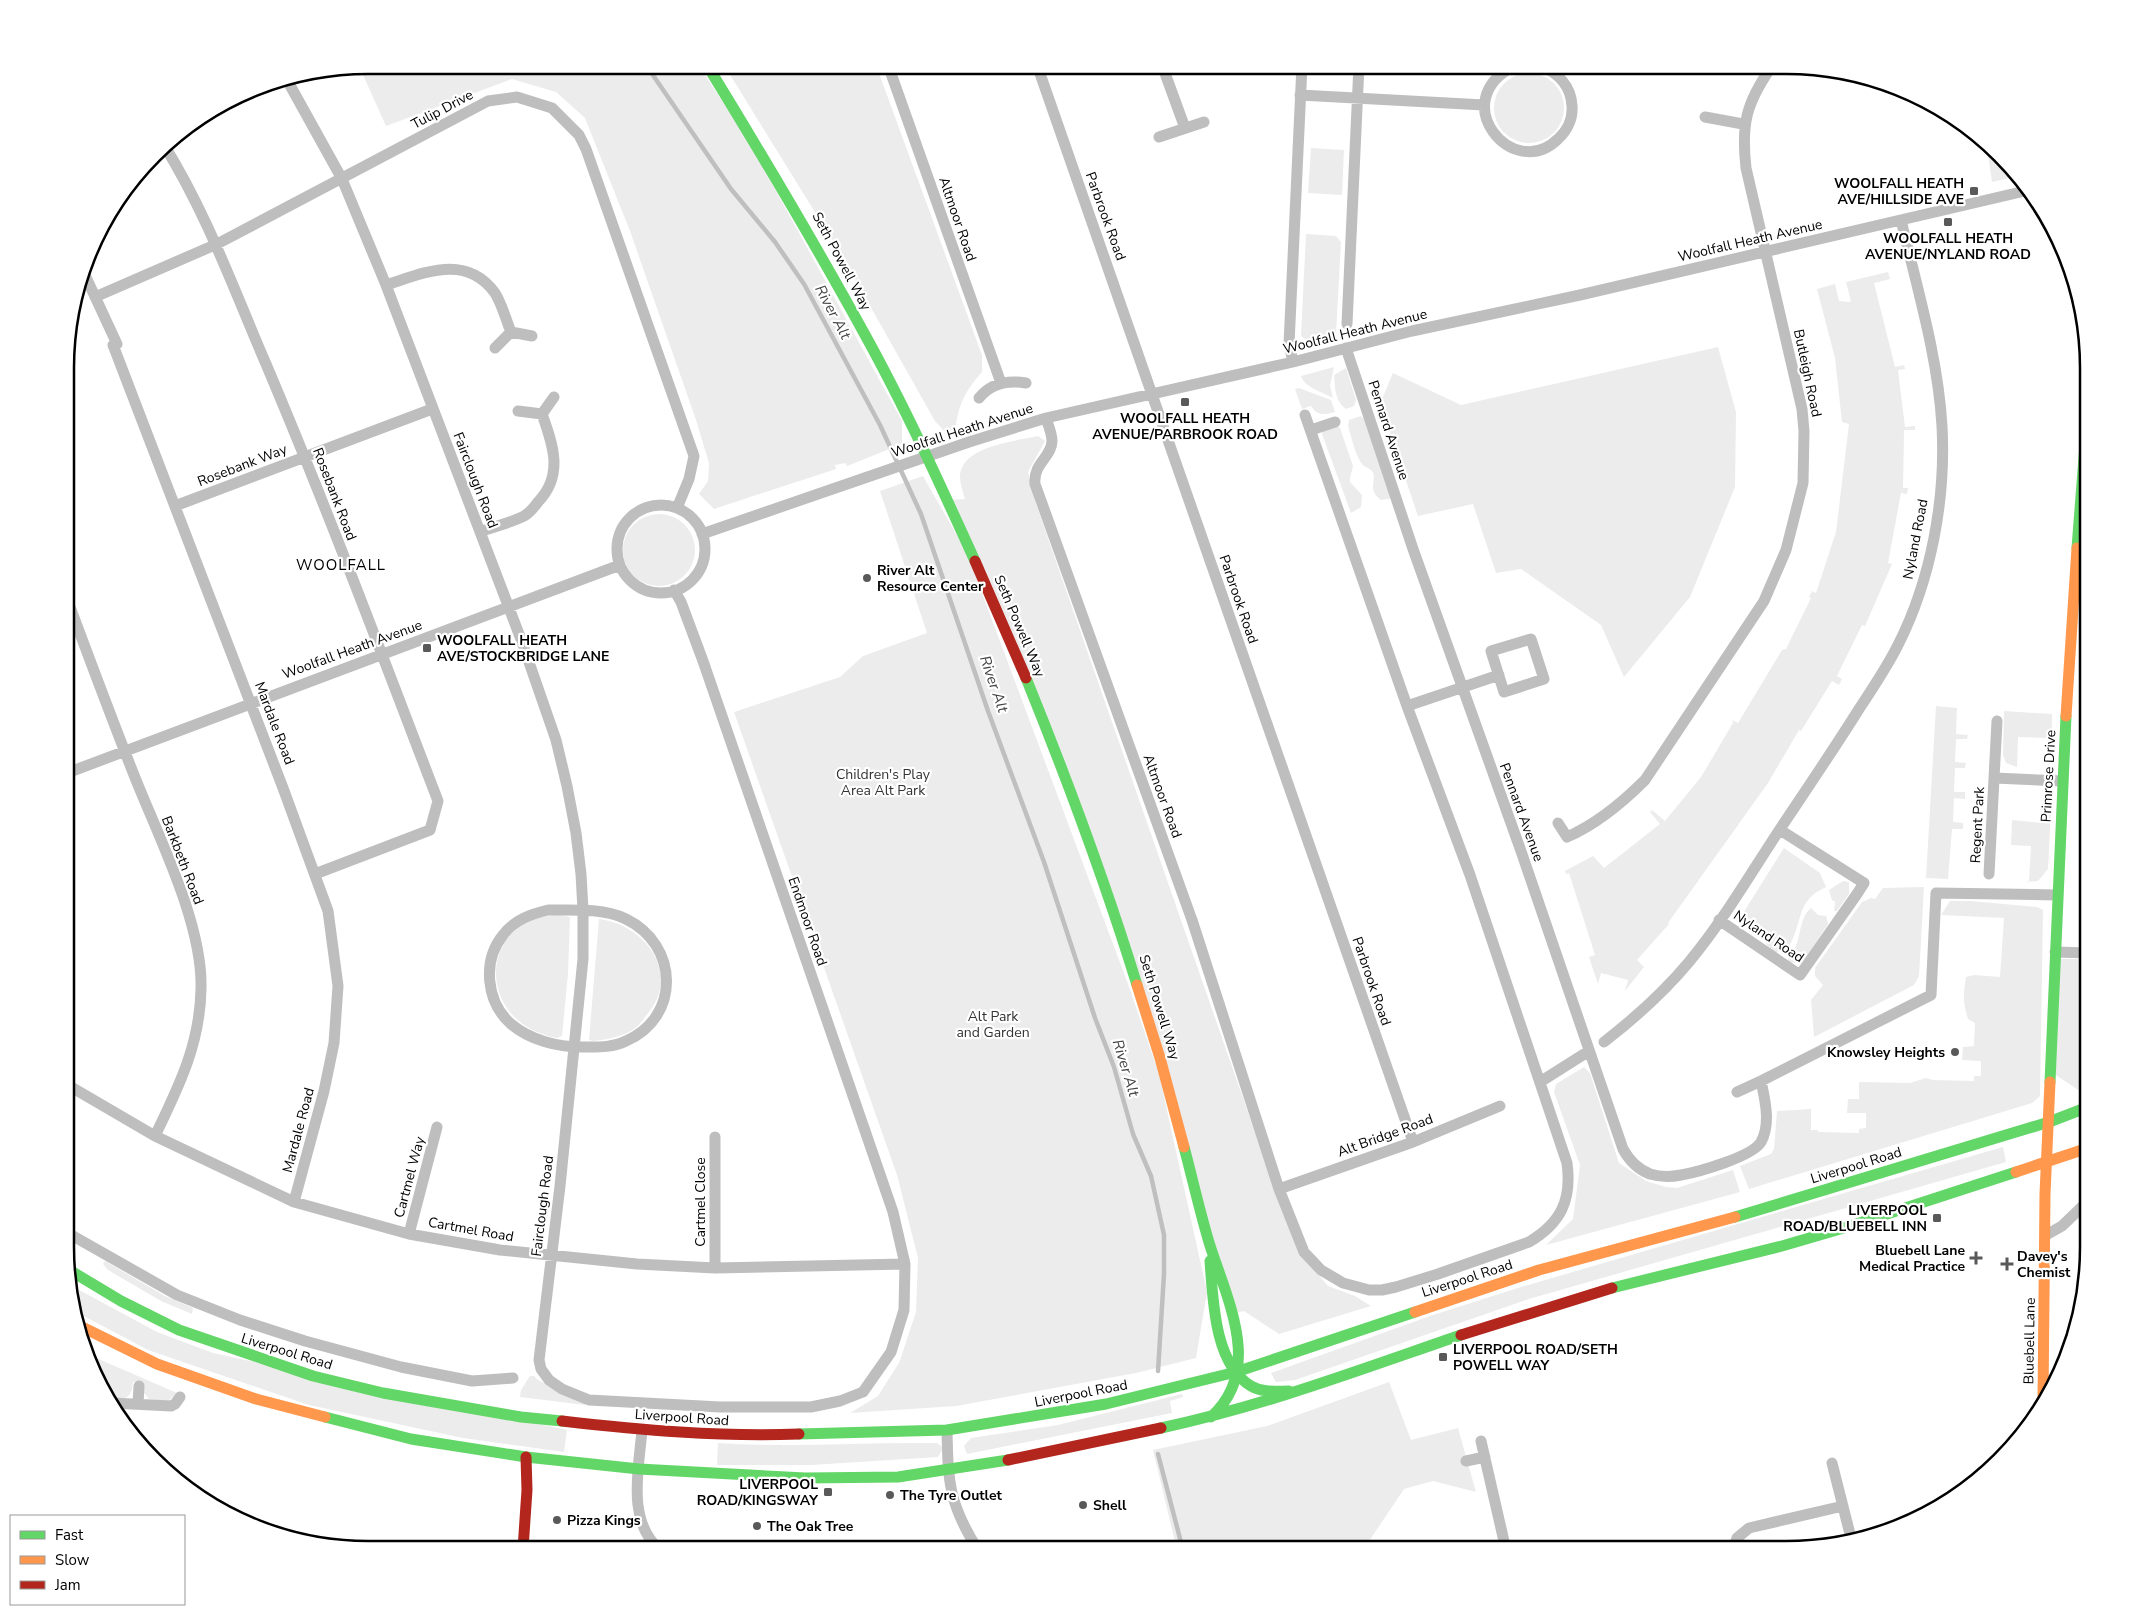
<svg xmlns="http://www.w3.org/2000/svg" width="2154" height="1615" viewBox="0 0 2154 1615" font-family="'Nunito Sans',sans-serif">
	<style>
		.green { fill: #ececec }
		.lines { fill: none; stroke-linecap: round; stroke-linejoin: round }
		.stream { stroke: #bfbfbf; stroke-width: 4.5 }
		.street { stroke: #bebebe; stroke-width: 11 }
		.fast { stroke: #63d668; stroke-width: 11 }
		.slow { stroke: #ff974d; stroke-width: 11 }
		.jam { stroke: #b3261e; stroke-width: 11 }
		.poi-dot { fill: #595959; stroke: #fff; stroke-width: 2 }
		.labels { text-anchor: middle; stroke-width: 4.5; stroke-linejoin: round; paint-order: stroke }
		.street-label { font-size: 14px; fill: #000; stroke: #fff }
		.poi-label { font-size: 14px; font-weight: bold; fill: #000; stroke: #fff; text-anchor: start }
		.park-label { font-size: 14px; fill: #333; stroke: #fff }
		.water-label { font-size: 15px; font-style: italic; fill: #444; stroke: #fff }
		.neighbourhood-label { font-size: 15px; letter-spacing: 1px; fill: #000; stroke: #fff }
		.rim { fill: none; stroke: #000; stroke-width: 2.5 }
	</style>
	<rect width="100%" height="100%" fill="#fff"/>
	<!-- green -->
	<path class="green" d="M367,65H698L746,136L902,421V444L847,466L846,463L835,465L836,469L714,509L699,494L708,481L709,463L696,420L630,231L585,118L556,92L512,79L386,126L359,66Z
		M724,65H876L982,355V372C964,392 958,406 955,432H945L935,421L839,251Z
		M1494 108a35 35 0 1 1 70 0a35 35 0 1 1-70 0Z
		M1311,148L1344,150L1342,195L1308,193Z
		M1997,154L2014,177L1992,182L1988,155Z
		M1306,234L1336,236L1341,242L1336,334L1308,341L1301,336Z
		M1888,272L1890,279L1874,283L1895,367L1904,365L1905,369L1898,370L1905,427L1915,426V430H1904L1903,488H1908L1907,494L1901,493L1888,563L1892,564L1865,626L1862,625L1837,676L1842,679L1839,685L1832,681L1801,731L1799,730L1768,783L1668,923L1669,924L1637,960L1644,967L1625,991L1628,980L1601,973L1598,984L1589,957L1595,955L1569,873L1566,874L1565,871L1593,856L1604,868L1660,824L1650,812L1652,810L1665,821L1701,777L1733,723L1732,720L1738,723L1782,650L1786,649L1811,598L1809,597L1812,591L1816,593L1836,532L1849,424L1842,422L1835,358L1817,289L1835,284L1839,301L1849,302L1851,301L1846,282Z
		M1718,347L1736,412L1735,487L1690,597L1624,677L1601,625L1521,569L1496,573L1473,504L1418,516L1380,404L1393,373L1461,405Z
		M1334,367L1330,386L1333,398C1322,392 1304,387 1301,376Z
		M1346,368L1356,400L1354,406L1346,409C1335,401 1335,388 1334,375Z
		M1299,388L1331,400L1335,412C1325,415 1317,416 1311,406L1302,409L1295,389Z
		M1361,416L1364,419L1393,498L1381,500C1366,489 1378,479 1372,471C1369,468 1364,467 1362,464C1356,457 1351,436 1348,426L1349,420Z
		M1335,425L1340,428L1353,466L1350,478V482L1362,495L1361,507L1351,513L1322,434L1323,430Z
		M1038,436L1045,441L1028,472L1035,501L1282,1210L1300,1252L1328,1286L1355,1296L1371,1306L1279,1334L1244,1311L1235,1313L1119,928L950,500L965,499C963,492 960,483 960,476C961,446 1016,441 1038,436Z
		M923,476L967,553L1128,984L1159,1074L1207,1292L1196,1358L1136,1373L956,1406L850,1413L878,1396L899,1363L916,1312L918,1258L897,1175L734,712L840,677L863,656L927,633L880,491Z
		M623 550a36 36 0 1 1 72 0a36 36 0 1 1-72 0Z
		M1936,706L1957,708L1956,734L1968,735L1967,739H1956L1955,762L1966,763L1965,768H1955L1954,792H1965V799L1954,798L1953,822L1963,823V829H1952L1948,879L1926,878Z
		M2004,711L2052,714L2051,756H2047V738L2018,737L2017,767L2006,763L2003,755Z
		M2045,806L2051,807L2048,869L2038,881L2025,882L2029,881L2031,846L2011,845L2012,820L2043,823Z
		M1784,848L1820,873L1826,887C1795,901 1804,920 1789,946L1775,953L1766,944L1769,939L1740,918Z
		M1843,881L1849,882V894L1837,911H1834L1835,902L1832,900L1829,890Z
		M1924,887L1919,976L1914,985L1814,1037L1811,1000L1823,985L1815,976V968L1862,902L1871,898L1875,899L1883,888Z
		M1950,901H1970L2037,907L2043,910L2040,1096L2032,1103L1749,1189L1740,1166L1771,1154L1774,1149L1777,1111L1811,1109V1130H1818V1132L1859,1133V1129L1866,1128V1113H1847L1848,1099H1859V1082L1910,1083L1926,1078L1933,1080L1974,1081V1076H1981V1061L1962,1060L1963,1047L1974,1046L1975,1023L1968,1019C1963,1003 1963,994 1966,977L1974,975L2000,977L2004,918L1941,915Z
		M1811,908L1818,915L1826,916L1828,924L1804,960C1799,964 1792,964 1788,960C1789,955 1793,951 1796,946C1801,934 1800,917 1811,908Z
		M561,915L570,917L568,974L562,1036L557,1038C473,1023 477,915 561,915Z
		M599,919C643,924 681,971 649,1012C644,1018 640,1025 634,1029C622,1037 608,1039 594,1041L589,1040Z
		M2055,959H2089L2088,1086L2078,1090L2053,1073Z
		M1584,1067L1590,1073L1619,1163L1646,1181L1666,1187L1677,1188L1733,1170L1740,1192L1546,1245L1573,1219L1580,1165L1554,1092L1556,1084Z
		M2003,1147L2006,1162L1529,1299L1295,1380L1276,1382L1271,1373L1433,1315L1521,1287Z
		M105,1261L165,1296L193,1308L192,1314L161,1301L108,1270L103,1264Z
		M70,1285L157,1332L213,1353L567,1430L564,1452L463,1438L309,1405L148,1350L78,1313Z
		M94,1357L177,1393L168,1401L149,1399L144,1393L143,1382H133C131,1400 126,1399 109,1399L96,1382L90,1358Z
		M530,1376H534L538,1380L585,1403V1405L520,1397L521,1390Z
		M1389,1382L1411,1440L1458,1428L1476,1492L1433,1481L1404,1489L1363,1550H1177L1153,1450L1267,1426Z
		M1182,1394L1183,1397L1170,1401L1172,1413L967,1454L964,1446L971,1438L1058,1425Z
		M718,1443C791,1448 864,1442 937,1443L941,1446L942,1450L938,1457L811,1465H717Z"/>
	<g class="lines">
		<!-- stream -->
		<path class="stream" d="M646,65L731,189L775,242L804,284L880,425L921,514L988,711L1044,862L1095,1018L1114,1067L1133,1134L1151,1176L1164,1235V1274L1158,1371
			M1158,1454L1183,1550"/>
		<!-- street -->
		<path class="street" d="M888,65L1001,383
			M1037,65C1163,424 1286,784 1413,1142
			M1162,65L1185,128
			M1514,66C1445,101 1513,183 1558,139C1567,131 1573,119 1572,106C1571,86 1558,73 1541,66
			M1039,71L1054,65
			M286,78L342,179L386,285L522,642L556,740L567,786L576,833L581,874L583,910V959L560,1186L539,1360L541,1369L549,1380L562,1389L589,1400L720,1407H811L840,1401L863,1392L891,1352L904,1310L905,1264L893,1212L703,661L681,602L674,590
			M1300,95L1484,105
			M1705,117L1743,124
			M1159,137L1204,122
			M164,145C207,214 234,290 266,364C327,508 382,655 438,801L430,830L315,874
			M85,275L117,344L113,345L283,788L328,911L338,986L334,1043L324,1091L294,1202
			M386,285C424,273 466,253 495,293C502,304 506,320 511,332
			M95,297L217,244L488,101L517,97L552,108L579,135L586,149L694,456L689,479L677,508
			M1347,324L1359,65
			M495,348L511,332L532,336
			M1346,348L1413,549L1522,854L1623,1149C1629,1160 1637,1169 1650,1174C1660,1177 1671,1177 1681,1175C1698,1172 1752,1157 1761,1142C1771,1124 1765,1100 1761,1081
			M1293,362L1289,344L1302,65
			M979,398C991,383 1008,380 1026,383
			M518,411L542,414L554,397
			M1046,418C1048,425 1052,433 1052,441C1052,457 1033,463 1035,484L1192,920L1279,1189L1304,1252L1321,1270L1343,1283L1369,1290H1382L1396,1287L1438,1274L1529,1242C1561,1223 1572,1200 1567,1163L1470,875L1407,706L1305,415
			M1311,430L1335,422
			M617 549a44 44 0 1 1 88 0a44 44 0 1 1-88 0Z
			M175,506L432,409
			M480,532C494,526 511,523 524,516C530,513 534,507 538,502C564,475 553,445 542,414
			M702,534L969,442L1046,418L1293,362L1412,331L1580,295L2025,191
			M67,599C90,660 112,720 136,780C160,840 203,925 201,989C200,1045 178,1088 155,1136
			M1531,639L1544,679L1504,692L1491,651Z
			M1407,706L1499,675
			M67,773L620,565
			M1994,778L2062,781
			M1558,823L1567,837C1597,824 1622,803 1645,780L1764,601L1786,550L1803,483L1804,431L1802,409L1746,168C1741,124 1746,103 1772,66
			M1989,874L1997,721
			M548,910C573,910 604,908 626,919C679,945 681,1017 626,1041C612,1048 597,1047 582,1047C557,1047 530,1040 511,1024C486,1002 482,961 503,935C514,920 531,914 548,910Z
			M1719,920L1800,975L1857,894L1864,883L1780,830
			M2055,952L2089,953
			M1604,1042C1635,1018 1664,992 1689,962C1724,920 1752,871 1782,826C1808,787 1834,749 1859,709C1873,688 1887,667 1898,645C1931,580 1946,499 1942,426C1938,357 1917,288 1901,220
			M1540,1082L1589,1051
			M66,1084L155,1136L294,1202L409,1234L500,1250L637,1264L715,1268L905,1264
			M1737,1092L1761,1081L1931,995L1936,893L2057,895
			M715,1137V1268
			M1279,1189L1413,1142L1500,1106
			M66,1232L177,1295L240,1320L305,1341L401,1367L472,1381L513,1378
			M409,1234L437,1127
			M2046,1235L2062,1226L2088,1201
			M112,1403L171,1406L175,1404L180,1397
			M138,1404L139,1386
			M642,1430C639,1468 626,1521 660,1550
			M947,1430C948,1483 949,1504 978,1550
			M1481,1441L1506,1550
			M1466,1461L1485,1457
			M1832,1463L1852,1542
			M1733,1550L1737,1538L1749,1528L1843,1506"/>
		<!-- fast -->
		<path class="fast" d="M707,65C761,153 814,242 864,333C905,407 940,484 975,561
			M2077,548L2089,393
			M1026,678C1067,779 1105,881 1137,985
			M2050,1082L2066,716
			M1184,1147C1192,1177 1199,1208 1208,1239C1224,1294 1266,1368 1211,1417
			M1735,1217L2049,1122L2088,1107
			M1210,1261C1213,1299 1214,1364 1251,1386C1263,1393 1276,1391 1289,1391
			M66,1268L121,1301L179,1330L313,1376L383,1393L521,1417L562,1421
			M1612,1288L1782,1246L1847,1227L2016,1172
			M325,1417L411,1439L526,1457L639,1469L805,1478L898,1477L1008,1460
			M1161,1428C1264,1406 1362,1369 1461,1335
			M799,1434L947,1430L1106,1404L1236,1372L1415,1312"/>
		<!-- slow -->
		<path class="slow" d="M2066,716L2077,548
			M1137,985L1160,1058L1184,1147
			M2016,1172L2088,1148
			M1415,1312L1539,1270L1735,1217
			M82,1327L157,1364L256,1399L325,1417
			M2043,1401L2045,1194L2050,1082"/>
		<!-- jam -->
		<path class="jam" d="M975,561L1026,678
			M1461,1335L1612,1288
			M562,1421C641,1430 719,1437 799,1434
			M1008,1460L1161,1428
			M523,1549L527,1490L526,1457"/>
	</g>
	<!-- markers -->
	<g class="poi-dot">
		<rect x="1969" y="186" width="10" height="10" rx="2.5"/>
		<rect x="1943" y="217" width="10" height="10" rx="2.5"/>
		<rect x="1180" y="397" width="10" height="10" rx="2.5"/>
		<circle cx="867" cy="578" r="5"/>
		<rect x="422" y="643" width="10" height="10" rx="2.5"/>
		<circle cx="1955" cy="1052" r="5"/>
		<rect x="1932" y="1213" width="10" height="10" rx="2.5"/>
		<path d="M1973.5 1250.5h5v5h5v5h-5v5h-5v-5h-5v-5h5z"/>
		<path d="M2004.5 1256.5h5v5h5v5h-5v5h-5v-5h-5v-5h5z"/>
		<rect x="1438" y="1352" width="10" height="10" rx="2.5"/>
		<rect x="823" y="1487" width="10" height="10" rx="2.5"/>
		<circle cx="890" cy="1495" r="5"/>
		<circle cx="1083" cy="1505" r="5"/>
		<circle cx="557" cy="1520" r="5"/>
		<circle cx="757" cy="1526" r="5"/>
	</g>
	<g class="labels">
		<!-- street labels -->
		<g class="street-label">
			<text transform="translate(442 109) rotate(-28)" y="5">Tulip Drive</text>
			<text transform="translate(1106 216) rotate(70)" y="5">Parbrook Road</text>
			<text transform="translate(958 219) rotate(71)" y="5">Altmoor Road</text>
			<text transform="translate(1750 240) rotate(-13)" y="5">Woolfall Heath Avenue</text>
			<text transform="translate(842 261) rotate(62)" y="5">Seth Powell Way</text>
			<text transform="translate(1355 331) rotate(-14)" y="5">Woolfall Heath Avenue</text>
			<text transform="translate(1808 373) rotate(78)" y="5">Butleigh Road</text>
			<text transform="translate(962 430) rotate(-18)" y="5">Woolfall Heath Avenue</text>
			<text transform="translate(1389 430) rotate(72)" y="5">Pennard Avenue</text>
			<text transform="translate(242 465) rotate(-21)" y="5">Rosebank Way</text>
			<text transform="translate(476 480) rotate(69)" y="5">Fairclough Road</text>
			<text transform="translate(335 494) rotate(69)" y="5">Rosebank Road</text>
			<text transform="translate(1915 539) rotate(-79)" y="5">Nyland Road</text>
			<text transform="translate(1239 599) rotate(71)" y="5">Parbrook Road</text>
			<text transform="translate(1020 626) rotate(67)" y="5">Seth Powell Way</text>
			<text transform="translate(352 649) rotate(-20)" y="5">Woolfall Heath Avenue</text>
			<text transform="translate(275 723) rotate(69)" y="5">Mardale Road</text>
			<text transform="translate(2048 776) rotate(-87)" y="5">Primrose Drive</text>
			<text transform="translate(1163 796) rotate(70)" y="5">Altmoor Road</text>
			<text transform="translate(1522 812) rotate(70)" y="5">Pennard Avenue</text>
			<text transform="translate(1977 825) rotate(-87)" y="5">Regent Park</text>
			<text transform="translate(183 860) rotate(69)" y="5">Barkbeth Road</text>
			<text transform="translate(808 921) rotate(71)" y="5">Endmoor Road</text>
			<text transform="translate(1769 936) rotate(34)" y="5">Nyland Road</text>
			<text transform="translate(1372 981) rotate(71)" y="5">Parbrook Road</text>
			<text transform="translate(1160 1007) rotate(73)" y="5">Seth Powell Way</text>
			<text transform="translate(298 1130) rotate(-75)" y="5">Mardale Road</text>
			<text transform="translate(1385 1135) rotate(-20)" y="5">Alt Bridge Road</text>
			<text transform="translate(1856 1165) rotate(-17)" y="5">Liverpool Road</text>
			<text transform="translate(409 1177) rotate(-75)" y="5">Cartmel Way</text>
			<text transform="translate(700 1202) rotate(-90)" y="5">Cartmel Close</text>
			<text transform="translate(542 1206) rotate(-83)" y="5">Fairclough Road</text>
			<text transform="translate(471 1229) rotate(10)" y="5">Cartmel Road</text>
			<text transform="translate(1467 1278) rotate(-18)" y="5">Liverpool Road</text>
			<text transform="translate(2029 1341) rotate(-89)" y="5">Bluebell Lane</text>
			<text transform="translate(287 1351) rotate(17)" y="5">Liverpool Road</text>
			<text transform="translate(1081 1393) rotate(-11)" y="5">Liverpool Road</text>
			<text transform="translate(682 1417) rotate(4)" y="5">Liverpool Road</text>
		</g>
		<!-- poi labels -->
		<g class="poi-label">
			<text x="1964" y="188" text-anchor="end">WOOLFALL HEATH<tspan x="1964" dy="16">AVE/HILLSIDE AVE</tspan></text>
			<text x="1948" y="243" text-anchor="middle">WOOLFALL HEATH<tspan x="1948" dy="16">AVENUE/NYLAND ROAD</tspan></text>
			<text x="1185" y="423" text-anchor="middle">WOOLFALL HEATH<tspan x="1185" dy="16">AVENUE/PARBROOK ROAD</tspan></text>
			<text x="877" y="575">River Alt<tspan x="877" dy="16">Resource Center</tspan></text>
			<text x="437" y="645">WOOLFALL HEATH<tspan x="437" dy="16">AVE/STOCKBRIDGE LANE</tspan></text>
			<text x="1945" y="1057" text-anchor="end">Knowsley Heights</text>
			<text x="1927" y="1215" text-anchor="end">LIVERPOOL<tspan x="1927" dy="16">ROAD/BLUEBELL INN</tspan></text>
			<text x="1965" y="1255" text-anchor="end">Bluebell Lane<tspan x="1965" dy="16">Medical Practice</tspan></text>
			<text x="2017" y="1261">Davey's<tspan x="2017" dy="16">Chemist</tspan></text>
			<text x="1453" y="1354">LIVERPOOL ROAD/SETH<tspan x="1453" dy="16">POWELL WAY</tspan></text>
			<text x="818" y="1489" text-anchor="end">LIVERPOOL<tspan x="818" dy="16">ROAD/KINGSWAY</tspan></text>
			<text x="900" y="1500">The Tyre Outlet</text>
			<text x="1093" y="1510">Shell</text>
			<text x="567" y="1525">Pizza Kings</text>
			<text x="767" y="1531">The Oak Tree</text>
		</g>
		<!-- park labels -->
		<g class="park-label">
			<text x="883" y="779">Children's Play<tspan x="883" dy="16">Area Alt Park</tspan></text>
			<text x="993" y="1021">Alt Park<tspan x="993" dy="16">and Garden</tspan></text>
		</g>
		<!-- water labels -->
		<g class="water-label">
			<text transform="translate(833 312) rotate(62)" y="5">River Alt</text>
			<text transform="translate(994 684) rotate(71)" y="5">River Alt</text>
			<text transform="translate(1126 1068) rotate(73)" y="5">River Alt</text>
		</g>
		<!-- neighbourhood labels -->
		<g class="neighbourhood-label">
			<text x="341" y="570">WOOLFALL</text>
		</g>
	</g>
	<!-- crop -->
	<path d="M0 0H2154V1615H0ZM368 74H1786A294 294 0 0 1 2080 368V1247A294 294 0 0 1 1786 1541H368A294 294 0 0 1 74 1247V368A294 294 0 0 1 368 74Z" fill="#fff" fill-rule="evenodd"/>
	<path class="rim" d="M368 74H1786A294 294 0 0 1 2080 368V1247A294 294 0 0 1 1786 1541H368A294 294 0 0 1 74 1247V368A294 294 0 0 1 368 74Z"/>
	<!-- legend -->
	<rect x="10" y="1515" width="175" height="90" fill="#ffffff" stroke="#999999"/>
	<rect x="20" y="1531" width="25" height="8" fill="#63d668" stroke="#999999"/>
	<text x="55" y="1540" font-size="15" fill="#000000">Fast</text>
	<rect x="20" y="1556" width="25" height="8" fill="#ff974d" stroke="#999999"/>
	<text x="55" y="1565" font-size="15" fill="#000000">Slow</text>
	<rect x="20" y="1581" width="25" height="8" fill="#b3261e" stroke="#999999"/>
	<text x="55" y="1590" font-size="15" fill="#000000">Jam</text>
</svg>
